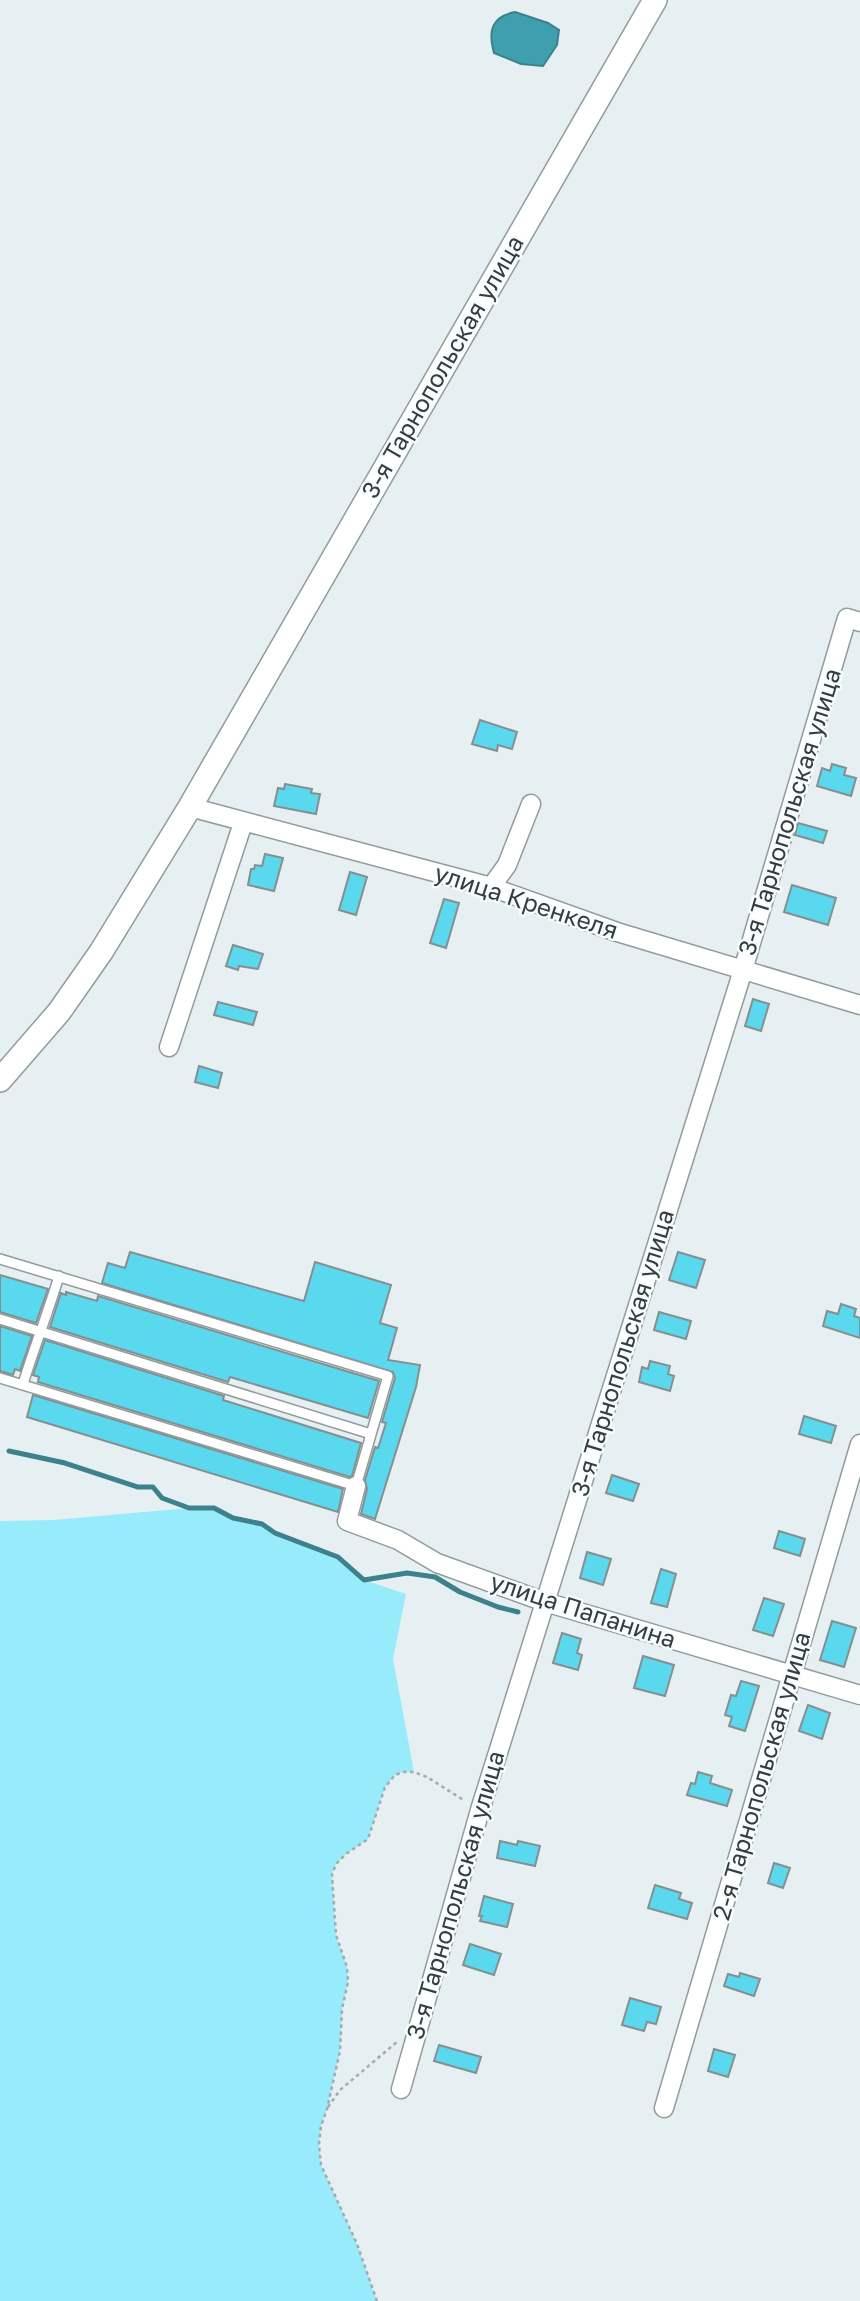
<svg xmlns="http://www.w3.org/2000/svg" width="860" height="2301" viewBox="0 0 860 2301" font-family="'Golos Text',sans-serif">
	<style>
		.green { fill: #98ebfb }
		.water { fill: #3e9faf; stroke: #3c818c; stroke-width: 2 }
		.lines { fill: none; stroke-linecap: round; stroke-linejoin: round }
		.stream { stroke: #3c818c; stroke-width: 5 }
		.building { fill: #5ad9ee; stroke: #868f90; stroke-width: 2 }
		.service-casing { stroke: #929b9c; stroke-width: 12 }
		.minor-casing { stroke: #929b9c; stroke-width: 21 }
		.tertiary-casing { stroke: #929b9c; stroke-width: 26 }
		.path { stroke: #a3abac; stroke-width: 2.5; stroke-dasharray: 3.5 3.5; stroke-linecap: butt }
		.service { stroke: #fff; stroke-width: 9 }
		.minor { stroke: #fff; stroke-width: 18 }
		.tertiary { stroke: #fff; stroke-width: 23 }
		.labels { text-anchor: middle; stroke-width: 5; stroke-linejoin: round; paint-order: stroke }
		.street-label { font-size: 24px; fill: #383c3c; stroke: #f5fdfe }
	</style>
	<rect width="100%" height="100%" fill="#e6f0f2"/>
	<!-- green -->
	<path class="green" d="M189,1508H214L233,1518L262,1524L275,1533L338,1557L364,1580L406,1594L393,1659L414,1772H403L395,1775L385,1787L368,1839L346,1854L336,1864L332,1874L336,1935L347,1967L348,1982L342,2009L340,2051L327,2109L321,2126L319,2144L321,2165L357,2244L377,2301H0V1521L54,1520Z"/>
	<!-- water -->
	<path class="water" d="M515,12L548,23L559,30L557,45L543,66L521,64L494,53C488,31 491,17 515,12Z"/>
	<g class="lines">
		<!-- stream -->
		<path class="stream" d="M9,1451L65,1463L138,1487H153L162,1498L189,1508H214L233,1518L262,1524L275,1533L338,1557L364,1580L407,1573L435,1577L460,1592L498,1607L518,1612"/>
	</g>
	<!-- building -->
	<path class="building" d="M480,720L517,732L512,749L498,745L497,751L472,744Z
		M832,764L846,768L844,775L856,778L851,796L817,786L822,768L830,771Z
		M285,784L312,789L311,793L320,794L316,814L274,806L278,788L284,789Z
		M798,823L827,831L823,843L795,835Z
		M265,854L283,858L274,891L248,885L251,869H254L255,865L262,866Z
		M350,872L367,877L356,915L339,910Z
		M792,885L836,898L828,925L784,912Z
		M444,899L459,903L446,948L430,943Z
		M233,945L263,954L258,969L239,966L238,970L226,966Z
		M753,999L769,1004L761,1031L745,1026Z
		M218,1002L257,1012L253,1025L214,1015Z
		M199,1066L222,1073L218,1088L195,1082Z
		M130,1252L304,1301L315,1262L391,1285L380,1323L397,1328L388,1360L420,1365L416,1387L375,1519L361,1514L367,1489L365,1480L375,1447L378,1448L386,1423L382,1422L395,1378L393,1372L102,1283L108,1263L125,1268Z
		M678,1252L705,1260L696,1288L669,1280Z
		M0,1275L48,1289L36,1323L0,1312Z
		M66,1292L97,1301L98,1296L379,1381L368,1418L230,1377L228,1382L50,1327L61,1293L66,1295Z
		M841,1304L856,1309L854,1316L860,1318V1338L823,1326L827,1311L838,1314Z
		M659,1312L691,1321L686,1339L654,1330Z
		M0,1326L32,1336L20,1371L15,1369L13,1375L0,1371Z
		M45,1340L224,1396L223,1400L361,1443L352,1476L350,1477L38,1382L39,1377L33,1375Z
		M650,1361L670,1366L668,1374L674,1376L670,1391L639,1382L642,1367L648,1369Z
		M33,1395L343,1489L338,1512L27,1417Z
		M804,1416L836,1426L831,1443L799,1434Z
		M612,1475L639,1484L633,1501L606,1493Z
		M779,1531L805,1539L800,1556L774,1548Z
		M587,1552L611,1559L603,1585L580,1578Z
		M661,1569L676,1574L667,1607L651,1603Z
		M764,1598L784,1604L773,1636L753,1630Z
		M832,1621L856,1628L844,1667L820,1660Z
		M562,1633L581,1639L577,1653L582,1655L578,1670L553,1663Z
		M643,1656L674,1665L665,1696L634,1688Z
		M741,1681L759,1686L745,1731L729,1726L732,1717L725,1715L731,1695L736,1696Z
		M808,1705L830,1713L822,1739L799,1731Z
		M698,1772L712,1776L710,1783L732,1790L727,1806L687,1795L691,1783L695,1784Z
		M500,1841L517,1845L518,1841L540,1846L535,1866L497,1858Z
		M774,1863L790,1868L783,1888L768,1883Z
		M655,1885L681,1893L679,1899L692,1903L687,1919L648,1908Z
		M484,1896L513,1904L507,1927L480,1921L482,1916H479Z
		M470,1944L501,1954L494,1975L463,1965Z
		M740,1973L760,1979L754,1996L724,1986L728,1974L739,1977Z
		M630,1998L661,2007L656,2024L647,2022L644,2031L622,2025Z
		M439,2045L481,2057L476,2073L434,2061Z
		M714,2049L735,2055L728,2077L708,2071Z"/>
	<g class="lines">
		<defs>
			<path id="service" d="M0,1259L388,1376L356,1486L0,1378
				M0,1319L371,1434
				M23,1384C34,1348 48,1313 59,1276"/>
			<path id="minor" d="M190,807L491,887L617,932L860,1005
				M491,887L507,865L531,804
				M169,1047L243,823
				M356,1486L347,1521L398,1540L437,1563L545,1602L860,1695
				M401,2089L480,1810L743,970L847,618L860,622
				M664,2108L860,1444"/>
			<path id="tertiary" d="M0,1080L59,1012L101,952L190,807L655,0"/>
		</defs>
		<!-- service casing -->
		<use href="#service" class="service-casing"/>
		<!-- minor casing -->
		<use href="#minor" class="minor-casing"/>
		<!-- tertiary casing -->
		<use href="#tertiary" class="tertiary-casing"/>
		<!-- path -->
		<path class="path" d="M328,2107L340,2090L397,2042
			M377,2301L357,2244L321,2165L319,2144L321,2126L327,2109L340,2051L342,2009L348,1982L347,1967L336,1935L332,1874L336,1864L346,1854L368,1839L385,1787L395,1775L403,1772H414L427,1777L465,1801"/>
		<!-- service -->
		<use href="#service" class="service"/>
		<!-- minor -->
		<use href="#minor" class="minor"/>
		<!-- tertiary -->
		<use href="#tertiary" class="tertiary"/>
	</g>
	<g class="labels">
		<!-- street labels -->
		<g class="street-label">
			<text transform="translate(443 367) rotate(-60)" y="8">3-я Тарнопольская улица</text>
			<text transform="translate(790 812) rotate(-73)" y="8">3-я Тарнопольская улица</text>
			<text transform="translate(526 902) rotate(18)" y="8">улица Кренкеля</text>
			<text transform="translate(623 1353) rotate(-73)" y="8">3-я Тарнопольская улица</text>
			<text transform="translate(583 1611) rotate(18)" y="8">улица Папанина</text>
			<text transform="translate(762 1776) rotate(-74)" y="8">2-я Тарнопольская улица</text>
			<text transform="translate(456 1895) rotate(-74)" y="8">3-я Тарнопольская улица</text>
		</g>
	</g>
</svg>
